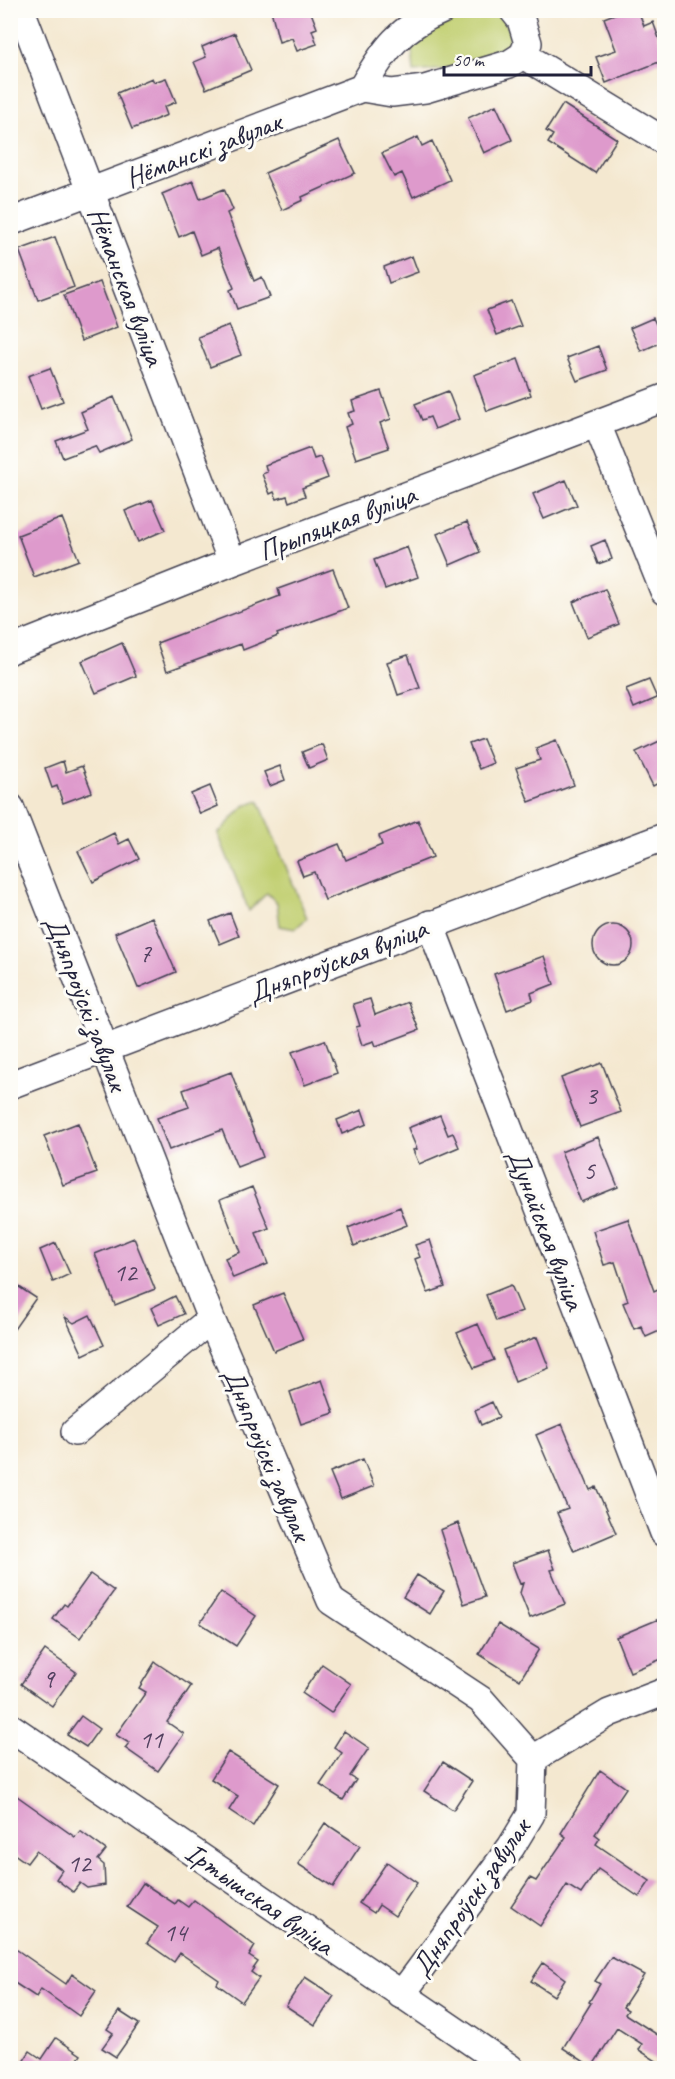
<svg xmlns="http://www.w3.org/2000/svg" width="675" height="2079" viewBox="0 0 675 2079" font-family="Caveat,sans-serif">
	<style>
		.green { fill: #c1cf71; stroke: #727856; stroke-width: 1.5 }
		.building { fill: #de9acc }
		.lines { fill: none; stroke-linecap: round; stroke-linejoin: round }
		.minor-casing { stroke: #424051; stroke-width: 30 }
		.minor { stroke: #fff; stroke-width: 27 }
		.labels { text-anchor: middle; stroke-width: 6; stroke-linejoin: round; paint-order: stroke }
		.number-label { font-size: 26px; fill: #51405f }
		.street-label { font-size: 28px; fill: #22223b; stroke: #fdfcf7 }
	</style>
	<rect width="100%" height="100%" fill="#fdfcf7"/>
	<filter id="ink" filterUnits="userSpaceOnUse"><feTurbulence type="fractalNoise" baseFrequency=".0167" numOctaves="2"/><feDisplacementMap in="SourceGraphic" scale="12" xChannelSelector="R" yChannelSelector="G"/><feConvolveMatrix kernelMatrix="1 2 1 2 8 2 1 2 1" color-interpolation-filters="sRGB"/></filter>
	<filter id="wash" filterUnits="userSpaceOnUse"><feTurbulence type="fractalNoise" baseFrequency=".008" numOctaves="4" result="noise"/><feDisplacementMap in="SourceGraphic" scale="24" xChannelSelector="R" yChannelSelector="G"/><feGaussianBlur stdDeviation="1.35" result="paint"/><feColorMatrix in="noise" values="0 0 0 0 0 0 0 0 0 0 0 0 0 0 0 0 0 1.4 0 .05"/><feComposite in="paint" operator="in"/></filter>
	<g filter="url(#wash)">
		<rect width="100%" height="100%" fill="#f4e8d0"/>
		<!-- green -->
		<path class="green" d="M460,11L500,12L511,33L509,51L472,67L414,72L411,41Z
			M259,801L307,918L295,929L280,926L277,903L267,893L249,911L218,834L244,806Z"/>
		<g id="blocks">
			<!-- building -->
			<path class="building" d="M271,10H310L317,28L312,30L317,44L297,51L292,38L279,42Z
				M625,10H638L644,26L653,22L664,52V60L606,83L596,57L616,50L604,18Z
				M235,33L251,70L206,89L194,62L206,57L202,47Z
				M152,78L154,82L166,78L176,102L164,107L167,115L132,129L117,93Z
				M563,104L617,139L595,173L548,143L553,135L546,131Z
				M496,105L512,140L484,153L468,118Z
				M418,137L422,146L432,141L450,180L413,197L402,173L394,177L382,153Z
				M339,140L355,173L302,197L303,200L282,210L265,173Z
				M193,181L200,199L224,189L233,210L227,213L254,281L262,277L270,297L237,309L230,290L234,288L218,248L201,255L192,231L179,237L162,194Z
				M55,237L74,287L38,300L19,250Z
				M412,256L418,272L389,283L384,267Z
				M100,282L117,327L81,341L64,295Z
				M511,301L521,326L497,335L487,310Z
				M653,318L664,341L641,351L630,328Z
				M229,325L241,355L210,367L198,337Z
				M598,346L607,370L577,381L567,358Z
				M518,359L531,395L487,411L474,375Z
				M50,368L63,401L41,409L28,376Z
				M381,391L391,419L380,423L389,448L356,459L345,427L352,424L348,413L355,411L352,401Z
				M448,391L459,419L435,429L430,417L422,420L415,404Z
				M114,397L132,439L99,453L95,446L63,458L56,441L88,429L81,412Z
				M310,448L314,459L320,457L328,478L302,488L305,496L289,502L287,496L277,499L274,492L270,494L262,474L267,472L265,465Z
				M566,480L577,505L544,519L533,494Z
				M152,500L165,530L138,542L125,511Z
				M62,518L79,560L34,577L18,535Z
				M467,522L480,552L450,565L437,534Z
				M605,540L612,559L598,564L591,546Z
				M407,547L418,577L385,589L374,560Z
				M333,569L348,608L277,634L278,636L243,650L241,644L167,671L157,643L280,596L278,589Z
				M605,589L619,624L587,637L573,602Z
				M122,643L136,676L96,693L82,661Z
				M408,655L420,688L398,695L387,662Z
				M649,680L657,698L634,708L626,689Z
				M483,739L493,763L479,769L469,744Z
				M664,739V780L653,786L636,752Z
				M557,740L574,785L529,802L516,768L540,760L536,748Z
				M322,744L328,760L309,768L302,752Z
				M63,761L66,772L82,766L92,792L63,803L57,786L52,788L45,768Z
				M280,766L285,780L270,786L264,772Z
				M210,786L218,806L200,814L191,794Z
				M418,820L433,857L325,900L314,872L303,876L297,861L339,844L346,860L382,845L379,836Z
				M114,833L119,844L129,839L139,859L93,882L78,851Z
				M230,913L239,936L220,944L210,921Z
				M152,917L176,972L138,988L115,933Z
				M593 945a20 20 0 1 1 40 0a20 20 0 1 1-40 0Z
				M544,956L554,984L531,993L533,1000L507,1010L494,974Z
				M370,999L375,1015L408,1002L419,1030L376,1046L374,1041L362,1045L356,1027L360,1026L353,1004Z
				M325,1040L337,1073L305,1085L292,1052Z
				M602,1063L621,1112L580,1127L561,1078Z
				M231,1072L263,1157L237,1167L222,1130L169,1150L157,1118L189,1107L183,1090Z
				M362,1110L367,1124L342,1134L337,1120Z
				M440,1115L448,1135L453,1133L459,1147L419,1164L413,1150L417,1149L408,1128Z
				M78,1123L97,1173L63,1185L44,1136Z
				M598,1137L618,1187L581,1202L561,1152Z
				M252,1187L269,1228L256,1233L268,1264L233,1278L225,1258L240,1252L220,1200Z
				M400,1207L407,1225L354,1246L348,1228Z
				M628,1219L654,1291L664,1286V1329L646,1337L641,1326L634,1329L623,1303L628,1301L615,1262L604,1265L593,1231Z
				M134,1238L155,1289L115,1305L95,1254Z
				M430,1240L445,1287L428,1293L415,1259L420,1257L415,1245Z
				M56,1243L70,1274L53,1282L40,1250Z
				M10,1281L36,1298L10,1335Z
				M511,1285L522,1311L496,1321L486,1295Z
				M283,1293L303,1339L274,1351L254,1305Z
				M175,1296L184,1314L159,1325L151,1308Z
				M90,1315L104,1345L83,1355L65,1317L74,1323Z
				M478,1324L494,1360L474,1368L457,1333Z
				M537,1337L549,1368L515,1382L503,1350Z
				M322,1380L334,1413L301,1424L290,1392Z
				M492,1402L499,1417L481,1425L475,1410Z
				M562,1424L590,1490L596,1487L616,1533L574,1551L557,1513L568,1509L536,1435Z
				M363,1459L374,1486L341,1499L330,1472Z
				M458,1523L485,1597L464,1604L440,1530Z
				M548,1550L555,1569L551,1570L565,1604L530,1618L520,1593L523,1583L520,1584L512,1563Z
				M90,1574L114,1591L80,1638L53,1619L64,1604L67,1606Z
				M417,1575L444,1591L430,1614L403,1597Z
				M221,1592L256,1616L236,1646L200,1623Z
				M659,1619L664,1632V1658L630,1672L616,1637Z
				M498,1624L539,1649L520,1680L479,1654Z
				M45,1650L76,1672L52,1706L21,1684Z
				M155,1662L191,1686L167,1722L184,1734L158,1771L125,1748L129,1743L116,1735L146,1692L139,1688Z
				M322,1664L351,1684L331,1713L302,1693Z
				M81,1716L99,1729L86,1747L67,1735Z
				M344,1731L369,1748L350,1776L356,1780L343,1800L320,1785L342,1753L334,1747Z
				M228,1752L279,1784L253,1826L229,1810L238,1796L211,1779Z
				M443,1762L472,1781L453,1810L424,1791Z
				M600,1770L626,1788L595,1834L600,1838L596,1844L650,1881L639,1897L598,1869L581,1894L567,1885L540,1926L511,1906L530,1878L536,1881L566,1837L561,1833Z
				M10,1791L75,1837L80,1831L106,1850L98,1860L104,1865L105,1885L87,1888L80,1883L73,1892L56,1879L62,1870L36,1851L27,1863L10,1851Z
				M325,1823L360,1846L333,1887L298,1864Z
				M387,1862L417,1883L395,1916L379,1905L374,1913L359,1903Z
				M143,1883L175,1904L178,1900L188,1907L194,1900L255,1946L249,1956L258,1962L251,1972L259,1978L242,2002L217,1984L219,1980L180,1953L174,1962L147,1943L158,1927L127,1907Z
				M10,1945L66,1984L72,1974L96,1991L79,2016L41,1989L36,1997L10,1980Z
				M611,1957L644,1975L623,2007L628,2010L625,2014L664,2039V2066L639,2050L642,2044L617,2028L592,2067L563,2048L591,2003L589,2002L600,1984L595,1981Z
				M543,1963L565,1979L554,1996L531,1981Z
				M305,1977L334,1996L315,2025L286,2006Z
				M119,2011L139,2024L116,2057L102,2048L113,2033L107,2029Z
				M56,2038L81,2055L72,2068H19L30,2051L42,2059Z"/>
		</g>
	</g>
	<g filter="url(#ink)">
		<use href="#blocks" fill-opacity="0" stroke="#424051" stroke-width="1.5"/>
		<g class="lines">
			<defs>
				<path id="minor" d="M21,10L232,562
					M523,55L664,141
					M362,88C384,50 400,27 442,10
					M10,222L362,88L392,93L425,89L509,64L523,55L528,43L521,20L513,10
					M597,424L664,591
					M10,650L232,562L664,398
					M10,807L211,1319L331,1601L481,1700L533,1759L531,1814L511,1847L401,1995
					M430,924L664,1533
					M10,1085L664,837
					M75,1432L211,1319
					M10,1727L510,2068
					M533,1759L609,1713L664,1692"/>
			</defs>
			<!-- minor casing -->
			<use href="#minor" class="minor-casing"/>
			<!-- minor -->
			<use href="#minor" class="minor"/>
		</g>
	</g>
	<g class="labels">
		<!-- number labels -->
		<g class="number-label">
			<text x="145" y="962">7</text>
			<text x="591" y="1104">3</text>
			<text x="589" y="1179">5</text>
			<text x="125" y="1281">12</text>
			<text x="48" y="1687">9</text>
			<text x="151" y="1748">11</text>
			<text x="79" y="1872">12</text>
			<text x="175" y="1941">14</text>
		</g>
		<!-- street labels -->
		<g class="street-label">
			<text transform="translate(203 149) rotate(-21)" y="10">Нёманскі завулак</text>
			<text transform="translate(127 286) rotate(69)" y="10">Нёманская вуліца</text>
			<text transform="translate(337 522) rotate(-21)" y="10">Прыпяцкая вуліца</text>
			<text transform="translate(337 960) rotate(-21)" y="10">Дняпроўская вуліца</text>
			<text transform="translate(87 1003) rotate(69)" y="10">Дняпроўскі завулак</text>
			<text transform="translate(547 1229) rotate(69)" y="10">Дунайская вуліца</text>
			<text transform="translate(268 1454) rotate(67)" y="10">Дняпроўскі завулак</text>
			<text transform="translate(470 1897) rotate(-55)" y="10">Дняпроўскі завулак</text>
			<text transform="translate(260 1898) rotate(35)" y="10">Іртышская вуліца</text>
		</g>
	</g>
	<!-- margin -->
	<rect width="675" height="2079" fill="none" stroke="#fdfcf7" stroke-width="36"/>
	<!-- scale -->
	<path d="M444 66v9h147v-9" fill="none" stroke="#22223b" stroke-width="3"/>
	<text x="453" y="66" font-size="18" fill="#22223b" stroke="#fdfcf7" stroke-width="4.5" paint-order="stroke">50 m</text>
</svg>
